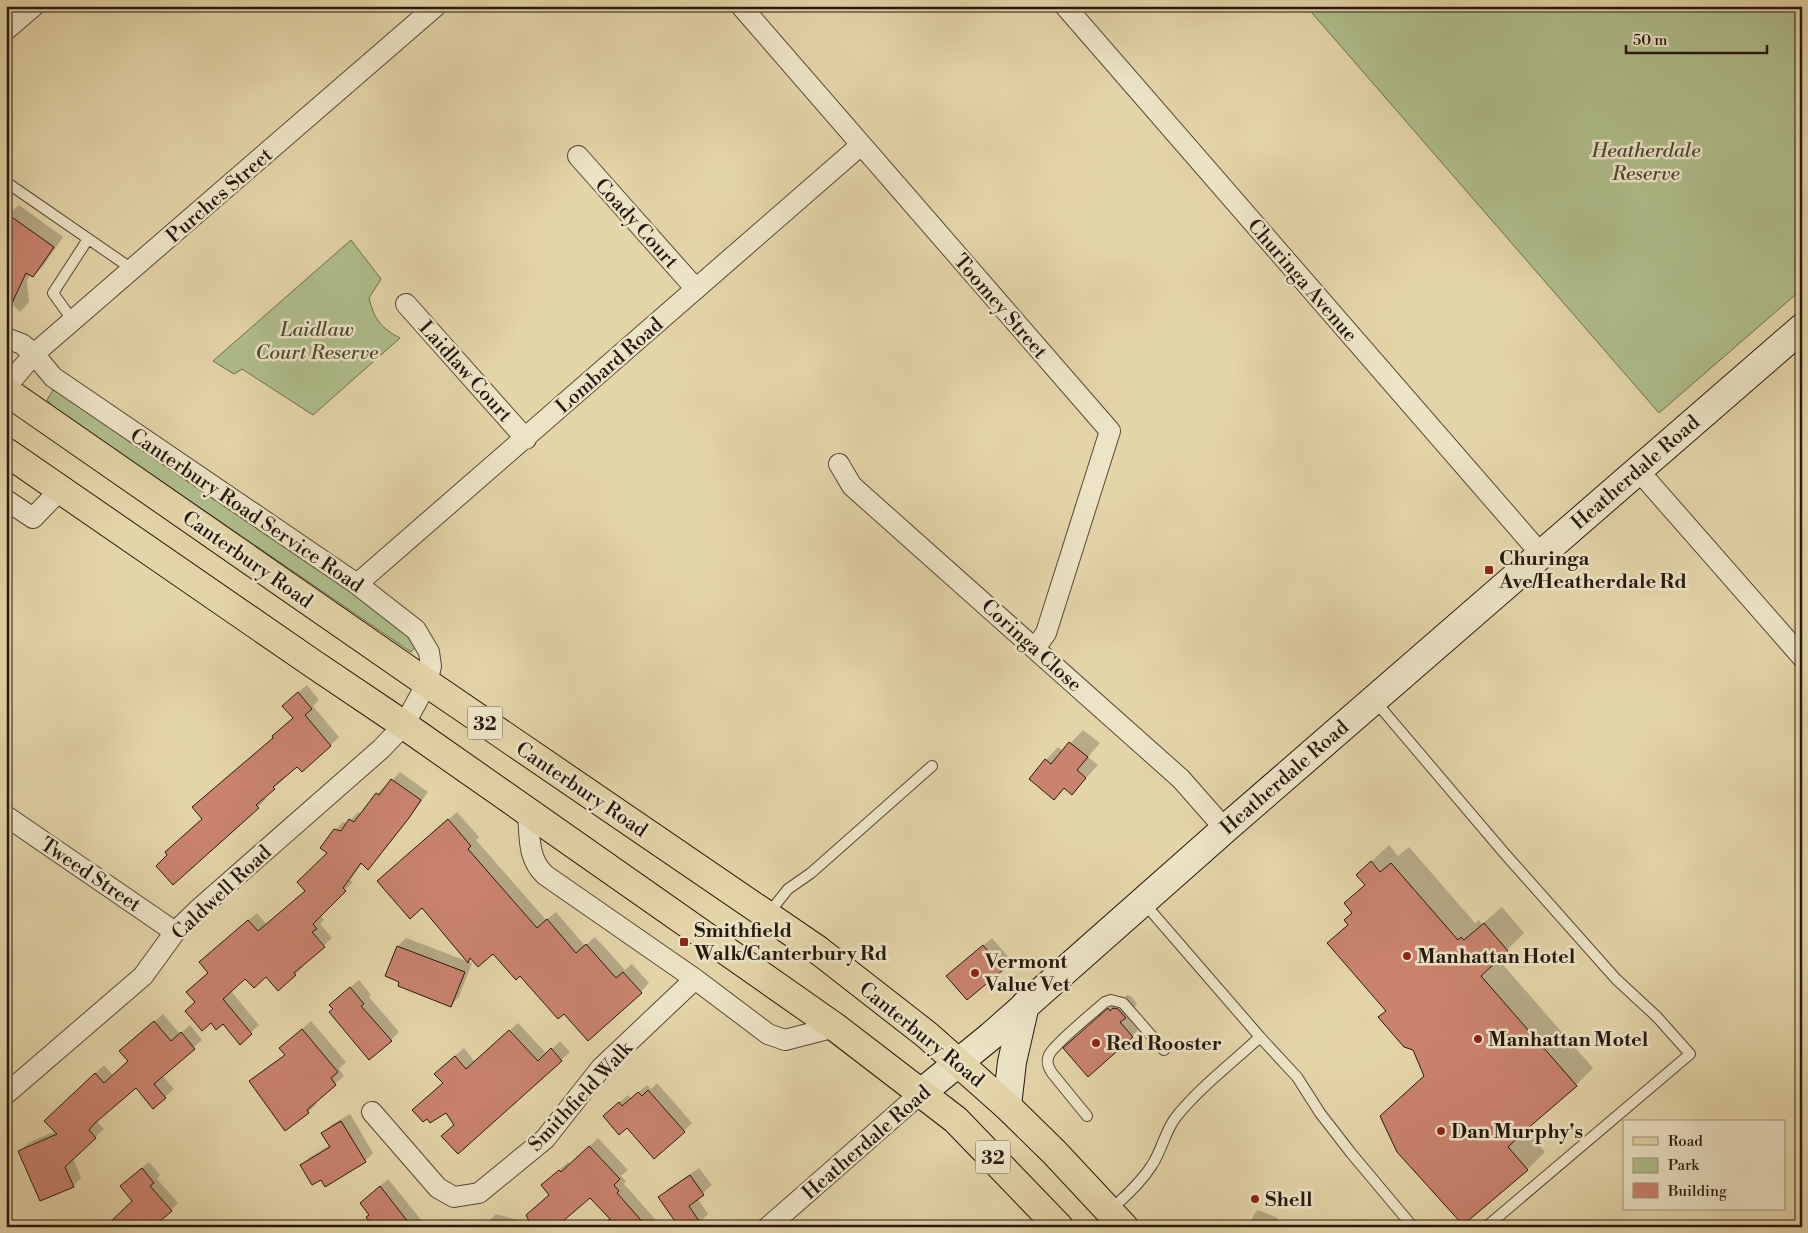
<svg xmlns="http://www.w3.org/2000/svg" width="1808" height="1233" viewBox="0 0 1808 1233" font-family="'Libre Bodoni',serif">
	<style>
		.green { fill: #afbe8c; stroke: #6a6b4e }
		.shadow { fill: #0003 }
		.building { fill: #ca836f; stroke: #26180f }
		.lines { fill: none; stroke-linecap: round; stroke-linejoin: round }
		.lane-casing { stroke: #564736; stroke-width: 12 }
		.street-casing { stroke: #564736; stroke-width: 22 }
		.secondary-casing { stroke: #26180f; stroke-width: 30 }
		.primary-casing { stroke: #26180f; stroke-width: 30 }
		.lane { stroke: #ede4c7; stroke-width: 10 }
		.street { stroke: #ede4c7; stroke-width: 20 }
		.secondary { stroke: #ede4c7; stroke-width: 28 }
		.primary { stroke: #e4d5a9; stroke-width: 28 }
		.poi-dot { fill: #8f2418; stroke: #ede4c7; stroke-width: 2 }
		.labels { text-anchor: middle; stroke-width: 5; stroke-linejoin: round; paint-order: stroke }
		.shield { fill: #ede4c7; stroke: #625546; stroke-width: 1 }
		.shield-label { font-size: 19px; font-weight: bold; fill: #26180f }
		.park-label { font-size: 20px; font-style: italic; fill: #4f4a34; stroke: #ede4c7 }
		.street-label { font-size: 20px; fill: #26180f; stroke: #ede4c7 }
		.poi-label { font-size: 20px; font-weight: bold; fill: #26180f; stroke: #ede4c7; text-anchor: start }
	</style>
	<rect width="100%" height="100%" fill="#e4d5a9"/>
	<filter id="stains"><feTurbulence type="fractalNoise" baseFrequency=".004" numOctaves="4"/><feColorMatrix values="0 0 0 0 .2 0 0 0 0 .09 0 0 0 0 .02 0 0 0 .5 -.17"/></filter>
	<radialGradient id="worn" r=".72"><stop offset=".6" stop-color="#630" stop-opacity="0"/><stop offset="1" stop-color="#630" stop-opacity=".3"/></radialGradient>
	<!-- green -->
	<path class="green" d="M1306,6H1802V289L1659,413Z
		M351,240L381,279L369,298C374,319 381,328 400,338L313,415L242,369L234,374L213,361Z
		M53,390L60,392L402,627L415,647L411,652L53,407L47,400Z"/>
	<!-- shadow -->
	<path class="shadow" d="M19,205L63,237L43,266L33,276L30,274L27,281L29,302L20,312L6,298V216Z
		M307,685L319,700L313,706L339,737L330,746L297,765L282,778L283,780L264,796L266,799L258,807L173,883L203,819L202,799L274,737L294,718L292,697Z
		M1083,730L1100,743L1088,757L1098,765L1072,793L1046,760L1058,747L1063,751Z
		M400,772L428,792L416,809L375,861L368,868L363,862L350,880L353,882L320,915L324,920L320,924L332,938L302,965L303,967L295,974L246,977L231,991L259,1025L240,1043L223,1023L196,1002L187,992L209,972L208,955L257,913L266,924L306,890L329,853L335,830L343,822L348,823L358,812L362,814L377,794L385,786L386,787Z
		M457,812L479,837L476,840L546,920L556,912L585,946L595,937L625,970L632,964L649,983L641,992L564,1012L493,952L471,958L468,961L422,907L387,873Z
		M1389,845L1398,856L1409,847L1475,923L1479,920L1482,924L1502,907L1524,933L1498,959L1593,1068L1576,1085L1525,1129L1545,1152L1528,1169L1464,1223L1381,1116L1425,1075L1414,1049L1387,1010L1329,943L1349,924L1354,912L1346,903L1365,884L1357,875Z
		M406,938L472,963L459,997L451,1005L398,946Z
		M992,938L1011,960L967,998L955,970Z
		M359,980L371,995L369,997L399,1032L391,1040L334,1009L339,997Z
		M1127,995L1131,996L1137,1004L1133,1009L1145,1023L1132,1036H1078L1122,996L1123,999Z
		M163,1014L180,1034L190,1025L202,1040L162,1075L174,1089L154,1107L136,1086L96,1121L104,1129L73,1158L81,1178L73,1186L20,1151L28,1143L56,1131L54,1112L104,1065L113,1075L129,1061L120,1051Z
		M311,1021L346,1062L339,1069L344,1076L315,1101L317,1104L308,1112L285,1129L250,1081L259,1073L286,1054L281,1048Z
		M518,1023L547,1054L560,1041L570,1052L458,1152L455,1124L444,1082V1065L464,1048L475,1062Z
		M657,1083L692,1123L684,1131L613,1108L628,1095L631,1098L647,1085L651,1089Z
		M350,1114L373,1153L365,1161L321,1178L301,1166L310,1157L330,1145L323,1133L331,1125Z
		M598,1138L628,1170L621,1176L626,1181L624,1184L662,1227H610L612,1219L590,1196L550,1195L542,1185L568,1162L570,1165Z
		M149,1162L160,1175L157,1179L178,1203L171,1210L134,1201L128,1180Z
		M699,1168L712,1185L697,1198L708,1214L700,1222L660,1198L668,1189Z
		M388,1179L427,1227H375L371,1215L361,1203Z
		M1258,1210L1278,1218L1274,1227H1249L1254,1214Z
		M496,1214L521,1221L520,1227H486L487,1223Z"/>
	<!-- building -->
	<path class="building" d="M6,213L54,247L33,277L26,273L6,316Z
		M298,692L312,709L305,715L331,746L302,772L297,767L273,787L275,789L256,805L259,808L173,885L156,866L167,855L165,852L202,819L192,807L273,738L272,736L293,718L282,706Z
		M1069,742L1088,757L1077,770L1086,778L1072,795L1064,788L1054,800L1029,779L1045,759L1051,764Z
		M391,779L421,800L409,818L368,870L361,863L343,888L346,891L313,924L317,929L312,932L325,947L294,973L296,975L278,991L266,977L254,988L245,979L223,999L252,1034L240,1045L223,1024L216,1030L211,1023L202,1031L185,1011L195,1002L186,992L208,973L199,962L248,920L258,931L305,891L297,882L327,853L320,848L334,829L341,831L349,819L354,822L376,793L379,795Z
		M448,819L471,846L468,849L537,928L547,919L576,953L586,944L616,978L623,972L642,993L588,1041L564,1014L558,1019L520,976L516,980L493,954L478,967L470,958L468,963L422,908L410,919L377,881Z
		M1371,861L1380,872L1391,863L1458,940L1461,937L1464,940L1484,923L1508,951L1481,976L1577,1086L1527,1129L1508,1147L1528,1170L1463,1225L1397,1152L1380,1116L1424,1076L1413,1050L1404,1047L1378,1017L1386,1011L1327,943L1348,925L1344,920L1352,913L1344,903L1365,885L1356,875Z
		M983,945L1003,970L967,1000L946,976Z
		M397,946L465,972L451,1007L398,986L399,982L385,976Z
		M350,987L364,1004L361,1006L392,1041L369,1060L329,1012L333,1009L329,1005Z
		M1108,1008L1110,1011L1113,1008L1118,1009L1126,1018L1120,1022L1133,1037L1088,1077L1063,1048Z
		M154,1021L171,1041L181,1032L195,1049L154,1084L166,1098L153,1109L136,1088L94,1124L89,1130L96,1138L65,1167L74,1187L40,1201L18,1151L57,1134L44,1121L95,1073L104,1083L128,1061L119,1051Z
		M302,1029L338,1072L331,1078L336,1085L307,1110L309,1113L285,1131L249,1081L285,1055L279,1048Z
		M509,1030L538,1061L551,1048L562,1061L458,1154L441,1136L454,1125L446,1113L430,1123L427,1119L423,1122L412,1110L443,1083L434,1074L455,1056L466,1069Z
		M648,1090L685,1132L654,1159L627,1128L619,1135L603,1116L619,1102L622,1106L638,1092L642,1096Z
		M341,1121L366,1162L325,1187L321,1180L312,1185L300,1165L330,1147L321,1133Z
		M589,1146L620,1179L614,1185L619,1191L617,1193L647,1227H601L610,1219L590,1198L556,1227H532L526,1215L549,1195L541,1185L559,1170L561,1172Z
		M142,1168L154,1183L150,1186L172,1211L153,1227H105L132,1201L120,1186Z
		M690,1175L704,1195L689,1206L703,1227H679L658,1197Z
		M380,1186L412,1227H373L366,1217L369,1215L360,1203Z"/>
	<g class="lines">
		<defs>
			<path id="lane" d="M6,182L132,269
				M73,321L53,293L88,239
				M1375,701L1505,854L1616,979L1657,1017L1690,1054L1486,1227
				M1144,903L1260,1037L1297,1077L1320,1113L1351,1153L1413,1227
				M768,914L788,889L811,873L932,766
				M1087,1116L1052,1073C1048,1067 1046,1062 1049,1055C1054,1044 1094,1012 1105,1002L1111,1000L1123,1003L1164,1050
				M1111,1210C1125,1196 1141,1183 1152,1165C1162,1150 1165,1131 1176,1117C1199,1088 1233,1062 1260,1037"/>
			<path id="street" d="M741,6L1110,431L1046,633L1035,648
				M1065,6L1541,554
				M6,30L34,6
				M578,156L696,289
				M406,304L526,439
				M6,338L22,344L34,354L53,377L357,584L416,630L429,652L431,666L427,683L404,725L381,749L201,907L175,932L143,976L6,1094
				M6,387L34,354L436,6
				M839,464L852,486L1181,779L1225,829
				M1638,470L1802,657
				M6,500L33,518L60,490
				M357,584L861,145
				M528,812C530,836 527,858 545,875L695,979L768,1034L785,1040L835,1027
				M6,816L175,932
				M372,1112L438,1188L454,1197L479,1193L545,1139L601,1068L695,979
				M768,1227L921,1093"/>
			<path id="secondary" d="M921,1093L991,1036L1225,829L1802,328
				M1007,1106L1012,1062L1025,1005"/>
			<path id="primary" d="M6,391L427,683L818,950L927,1035L1007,1106L1054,1152L1124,1227
				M6,452L312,663L404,725L835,1027L956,1120L1059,1227"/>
		</defs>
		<!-- lane casing -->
		<use href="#lane" class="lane-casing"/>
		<!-- street casing -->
		<use href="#street" class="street-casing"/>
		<!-- secondary casing -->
		<use href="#secondary" class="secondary-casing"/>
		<!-- primary casing -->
		<use href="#primary" class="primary-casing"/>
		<!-- lane -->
		<use href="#lane" class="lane"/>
		<!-- street -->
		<use href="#street" class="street"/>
		<!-- secondary -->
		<use href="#secondary" class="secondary"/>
		<!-- primary -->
		<use href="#primary" class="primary"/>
	</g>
	<!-- markers -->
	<g class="poi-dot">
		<rect x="1484" y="565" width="10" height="10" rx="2.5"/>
		<rect x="679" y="937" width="10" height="10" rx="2.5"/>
		<circle cx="1407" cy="956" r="5"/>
		<circle cx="975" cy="973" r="5"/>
		<circle cx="1478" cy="1039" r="5"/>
		<circle cx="1096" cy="1043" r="5"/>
		<circle cx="1441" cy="1131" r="5"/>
		<circle cx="1255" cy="1199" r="5"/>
	</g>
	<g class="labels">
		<!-- shield labels -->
		<g class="shield">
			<rect x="467.5" y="706.5" width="35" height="33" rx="4"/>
			<rect x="975.5" y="1140.5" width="35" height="33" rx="4"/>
		</g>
		<g class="shield-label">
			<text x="485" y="730">32</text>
			<text x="993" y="1164">32</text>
		</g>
		<!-- park labels -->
		<g class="park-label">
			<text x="1646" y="157">Heatherdale<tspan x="1646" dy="23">Reserve</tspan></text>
			<text x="317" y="336">Laidlaw<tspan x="317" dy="23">Court Reserve</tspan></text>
		</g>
		<!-- street labels -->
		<g class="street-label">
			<text transform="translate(219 195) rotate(-41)" y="7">Purches Street</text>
			<text transform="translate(637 223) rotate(48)" y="7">Coady Court</text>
			<text transform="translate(1303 280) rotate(49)" y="7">Churinga Avenue</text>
			<text transform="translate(1001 306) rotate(49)" y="7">Toomey Street</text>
			<text transform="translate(609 365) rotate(-41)" y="7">Lombard Road</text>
			<text transform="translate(466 371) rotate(48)" y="7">Laidlaw Court</text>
			<text transform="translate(1635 472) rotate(-41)" y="7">Heatherdale Road</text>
			<text transform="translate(247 510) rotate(34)" y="7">Canterbury Road Service Road</text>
			<text transform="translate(248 559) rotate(35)" y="7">Canterbury Road</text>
			<text transform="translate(1032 645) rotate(42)" y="7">Coringa Close</text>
			<text transform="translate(1284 777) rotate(-41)" y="7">Heatherdale Road</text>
			<text transform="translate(582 789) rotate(34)" y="7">Canterbury Road</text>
			<text transform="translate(91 874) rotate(34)" y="7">Tweed Street</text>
			<text transform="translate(221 892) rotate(-43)" y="7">Caldwell Road</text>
			<text transform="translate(922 1034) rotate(39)" y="7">Canterbury Road</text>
			<text transform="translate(580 1096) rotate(-47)" y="7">Smithfield Walk</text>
			<text transform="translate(866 1142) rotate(-41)" y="7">Heatherdale Road</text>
		</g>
		<!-- poi labels -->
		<g class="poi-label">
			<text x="1499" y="565">Churinga<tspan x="1499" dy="23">Ave/Heatherdale Rd</tspan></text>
			<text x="694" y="937">Smithfield<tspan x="694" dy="23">Walk/Canterbury Rd</tspan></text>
			<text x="1417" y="963">Manhattan Hotel</text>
			<text x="985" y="968">Vermont<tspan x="985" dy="23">Value Vet</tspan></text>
			<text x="1488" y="1046">Manhattan Motel</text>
			<text x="1106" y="1050">Red Rooster</text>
			<text x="1451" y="1138">Dan Murphy's</text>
			<text x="1265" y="1206">Shell</text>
		</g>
	</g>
	<!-- margin -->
	<rect width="1808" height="1233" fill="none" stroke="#e4d5a9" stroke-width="25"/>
	<rect x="8" y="8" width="1793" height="1218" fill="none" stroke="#26180f" stroke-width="2.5"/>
	<rect x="12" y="12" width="1783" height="1208" fill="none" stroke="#26180f"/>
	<!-- legend -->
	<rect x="1623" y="1120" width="162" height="90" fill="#ede4c7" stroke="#9d927d"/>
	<rect x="1633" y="1137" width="25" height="8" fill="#e4d5a9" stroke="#9d927d"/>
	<text x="1668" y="1146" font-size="15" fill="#26180f">Road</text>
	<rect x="1633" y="1158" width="25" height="15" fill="#afbe8c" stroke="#9d927d"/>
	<text x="1668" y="1170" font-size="15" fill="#26180f">Park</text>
	<rect x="1633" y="1183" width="25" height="15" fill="#ca836f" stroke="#9d927d"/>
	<text x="1668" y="1196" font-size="15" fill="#26180f">Building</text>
	<!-- scale -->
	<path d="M1626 45v8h141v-8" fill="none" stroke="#26180f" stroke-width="2.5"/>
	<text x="1633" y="45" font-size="15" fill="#26180f" stroke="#ede4c7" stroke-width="4" paint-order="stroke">50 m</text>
	<rect width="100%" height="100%" filter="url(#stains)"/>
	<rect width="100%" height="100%" fill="url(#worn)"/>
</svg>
